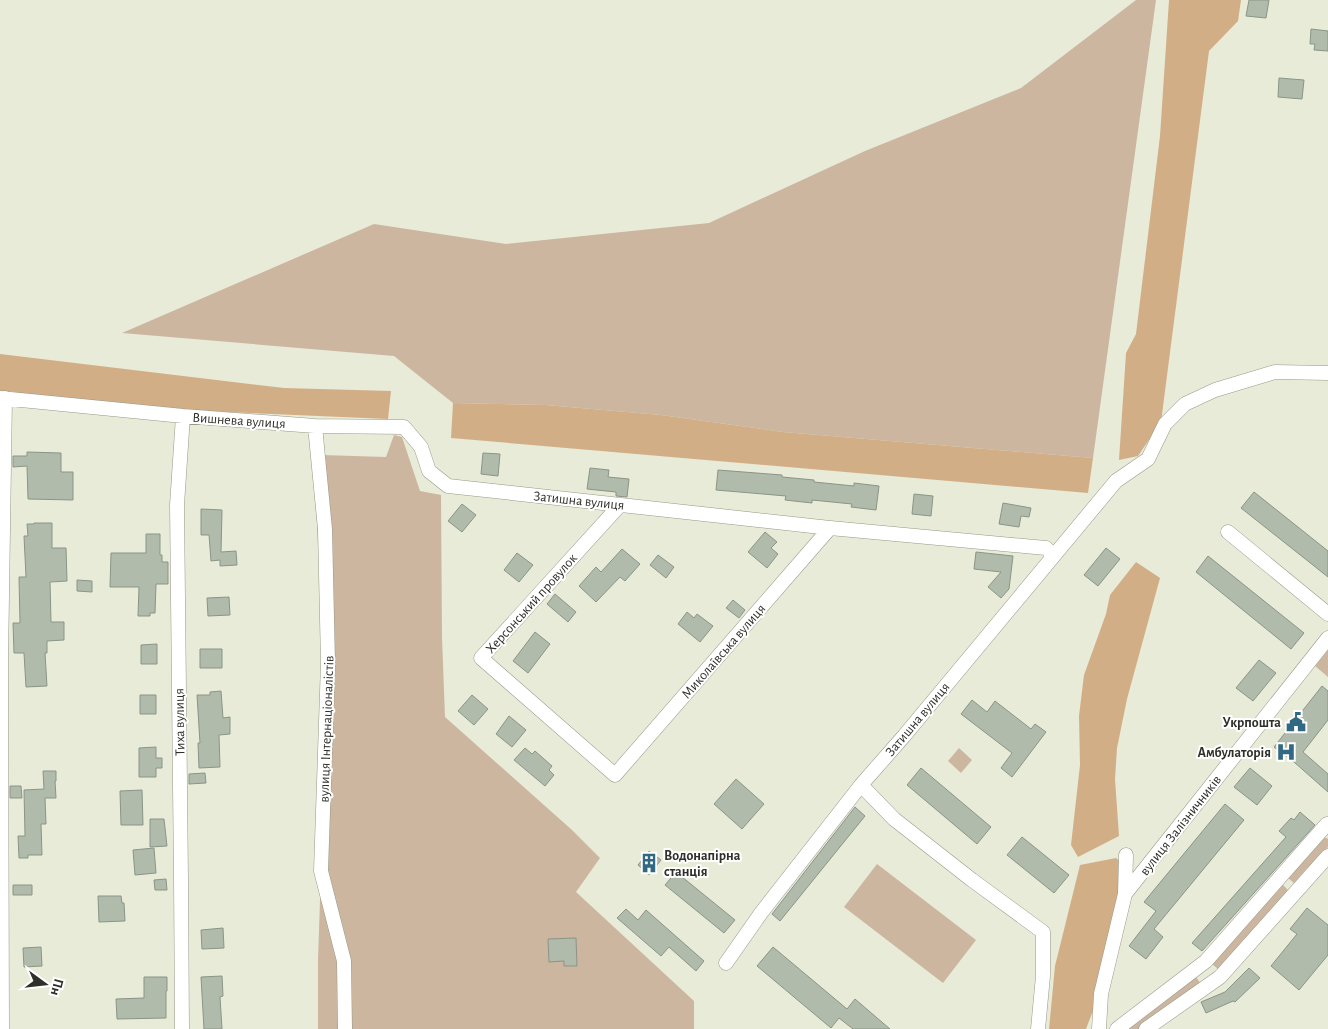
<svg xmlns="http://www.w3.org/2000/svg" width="1328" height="1029" viewBox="0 0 1328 1029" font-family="'Alegreya Sans',sans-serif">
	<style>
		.green { fill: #cdb69f }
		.forest { fill: #d2ae87 }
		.building { fill: #b0bbac; stroke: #8a9587 }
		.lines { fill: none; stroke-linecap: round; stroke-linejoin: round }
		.minor-casing { stroke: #969988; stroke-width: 15 }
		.minor { stroke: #fff; stroke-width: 14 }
		.labels { text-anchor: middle; stroke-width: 4; stroke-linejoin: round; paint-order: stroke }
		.street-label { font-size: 14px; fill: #2f3029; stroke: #fff }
		.poi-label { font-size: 14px; font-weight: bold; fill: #2f3029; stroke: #fff; text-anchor: end }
	</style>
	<rect width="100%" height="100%" fill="#e8ebd8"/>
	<!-- green -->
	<path class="green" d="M1136,0H1156L1093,458L783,432L661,415L546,405L453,403L394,356L122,333L374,224L506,244L709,223L865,151L1021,88Z
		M309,433L322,434V455L386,457L394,435L402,437L420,491L441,495L442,637L445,717L572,830L600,858L576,892L694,1001V1029H318V960L321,871L324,678L317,521Z
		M1328,650V677L1315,666Z
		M959,748L972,760L961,773L948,761Z
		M1323,838H1327L1328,839V847L1310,868H1307L1294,883L1288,878L1302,863V861Z
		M877,864L976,940L943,983L844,907Z
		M1283,885L1288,890L1218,969L1212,964Z
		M1196,977L1201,984L1140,1029H1125Z"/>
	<!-- forest -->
	<path class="forest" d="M1169,0H1241L1238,21L1209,51L1161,422L1138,456L1119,460L1126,353L1136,334L1160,136Z
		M0,354L284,388L391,391L388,419L205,411L0,393Z
		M453,403L546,405L661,415L783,432L1093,458L1088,493L451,438Z
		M1136,562L1160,578L1127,699L1117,748L1115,779L1119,836L1078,857L1071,845L1080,765L1079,716L1084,675L1106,614L1110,595Z
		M1116,858L1123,864L1116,911L1094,1008L1086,1029H1049L1055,966L1080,865Z"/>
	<!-- building -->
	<path class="building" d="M1249,0H1269L1266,18L1246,16Z
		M1311,29L1328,31V51L1314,50L1315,44H1310Z
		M1279,78L1304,80L1302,99L1278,97Z
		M27,452L61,453V472H73V500L28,499L27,466L13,467V456H27Z
		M483,453L500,454L498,476L481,474Z
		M590,468L609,470L608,477L629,479L627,497L616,496V492L587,489Z
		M718,470L782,475V477L814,480V482L854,486V483L879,486L876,510L851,507L852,504L812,500V503L785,500L786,496L716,490Z
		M1254,492L1328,551V577L1241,508Z
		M914,494L933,496L931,516L912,514Z
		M1003,503L1031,508L1029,517L1021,516L1019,527L999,524Z
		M462,504L476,515L462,532L448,521Z
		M201,509L222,510L221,552L236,551L237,565L220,566V560L211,561L209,535H201Z
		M34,523H52V548H66L67,581L50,582L51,622H64V640L47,641V653H45L47,686L26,687L24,653H14L13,623H20L19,577H26L24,536H28L27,524H34Z
		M765,532L777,542L771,548L778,554L767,568L748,552Z
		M146,534H160V555H162V562H168V584H156L155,613H150V616H138L139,587H110L111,553H146Z
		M1106,548L1120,559L1098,586L1084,575Z
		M622,549L640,564L625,581L620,577L596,602L579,586L596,567L601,572Z
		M976,552L1013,556L1009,589L1001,598L988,587L1001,572L974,569Z
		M517,553L533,565L519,582L504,570Z
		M658,555L674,567L666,578L650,565Z
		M1208,556L1304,633L1291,649L1196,572Z
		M77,580L92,581V592L77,591Z
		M555,594L576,612L568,622L547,604Z
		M229,597L230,615L208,616L207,598Z
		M733,600L745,610L739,618L726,608Z
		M687,612L694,618L697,614L713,626L700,642L678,624Z
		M535,632L550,644L528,673L513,661Z
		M157,644V664H141V645Z
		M200,649H222V668H200Z
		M1259,660L1276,673L1253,701L1236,688Z
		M1322,686L1328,691V720L1303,752L1328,774V792L1294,762L1274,747Z
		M221,691L223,718L230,717V734L219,735L220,767L199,768L198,743H200L197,695H210V692Z
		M140,695H156V714H140Z
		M472,695L488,709L474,725L458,711Z
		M972,700L987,712L995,701L1031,729L1035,724L1046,732L1012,777L1001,768L1012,753L961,714Z
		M509,716L526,730L512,747L496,734Z
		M156,747V758H162V768H156V777H139V748Z
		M525,748L532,754L535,751L552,766L549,770L554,775L545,786L514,760Z
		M921,768L991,827L977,844L907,785Z
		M1250,768L1272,786L1257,805L1234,787Z
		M43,771H56V781H55L56,798H45L46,824H41L42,855H28V858H19L18,836H25L24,790L44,789Z
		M205,773L206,783L189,784V774Z
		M736,779L764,804L742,829L714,804Z
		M10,786H21L22,798H10Z
		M142,790L143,825H121L120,791Z
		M1225,804L1244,820L1154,929L1163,937L1146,959L1129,946L1156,911L1144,902Z
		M855,807L865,816L780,921L772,914Z
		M1300,812L1315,825L1202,951L1192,943L1286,837L1279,831L1291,818L1294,820Z
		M150,819H164L167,846L150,847Z
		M1022,837L1069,875L1054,893L1007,855Z
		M154,848L156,873L135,875L133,850Z
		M649,851L661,860L649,875L638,865Z
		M676,872L735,920L724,933L665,885Z
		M166,879L167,890H155L154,880Z
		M13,885H32V895H13Z
		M98,896H121L122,903H124L125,921L99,922Z
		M1307,908L1328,925V955L1299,990L1271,966L1297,934L1290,929Z
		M626,909L638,920L646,910L704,961L696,971L669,947L661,956L617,918Z
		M223,928L224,948L202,949L201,930Z
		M576,938L577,966H564V961L549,962L548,939Z
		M41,947L42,966L24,967L23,948Z
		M773,947L847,1009L855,999L890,1029H853L839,1018L831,1028L757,966Z
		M1249,968L1260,978L1235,1002L1233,1001L1206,1013L1201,1002L1225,992Z
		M222,976L223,996L220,997L222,1029H204L201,977Z
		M144,977H167V991H166V1018L117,1019L116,999L144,998Z"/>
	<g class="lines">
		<defs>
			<path id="minor" d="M0,398L183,416L315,426L404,427L421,447L429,471L448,486L830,528L1046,548L1053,555
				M315,426L325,529L328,663L321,871L344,961L345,1029
				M620,505L481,658L615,775L830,528
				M1228,532L1328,614
				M861,785L894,819L972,880L1043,932V976L1038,1029
				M1125,894L1328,638
				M726,963L761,913L861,785L904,736L1116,481L1148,459L1165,424L1185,404L1215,390L1275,372L1328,373
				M2,1029L1,662L5,398
				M182,1029L181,879L177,505L183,416
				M1099,1029L1101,994L1125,894L1126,855
				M1117,1029L1206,961L1327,824L1328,825
				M1146,1029L1220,977L1328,856"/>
		</defs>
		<!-- minor casing -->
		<use href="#minor" class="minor-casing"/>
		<!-- minor -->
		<use href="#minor" class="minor"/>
	</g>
	<!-- icons -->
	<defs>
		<symbol id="civic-bare" viewBox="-9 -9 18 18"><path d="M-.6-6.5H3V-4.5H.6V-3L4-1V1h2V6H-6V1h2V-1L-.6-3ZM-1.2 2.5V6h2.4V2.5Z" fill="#316883" stroke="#fff" stroke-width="2.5" paint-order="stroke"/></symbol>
		<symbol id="hospital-bare" viewBox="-9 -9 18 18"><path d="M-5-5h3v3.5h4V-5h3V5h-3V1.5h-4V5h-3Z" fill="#316883" stroke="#fff" stroke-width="2.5" paint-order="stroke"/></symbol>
		<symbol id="building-bare" viewBox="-9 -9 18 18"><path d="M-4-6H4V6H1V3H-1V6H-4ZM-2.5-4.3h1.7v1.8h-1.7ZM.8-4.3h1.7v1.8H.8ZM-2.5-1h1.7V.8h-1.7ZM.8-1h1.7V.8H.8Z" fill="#316883" stroke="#fff" stroke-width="2.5" paint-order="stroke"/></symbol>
	</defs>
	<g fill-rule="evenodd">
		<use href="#civic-bare" x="1282" y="708" width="28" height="28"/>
		<use href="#hospital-bare" x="1272" y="738" width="28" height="28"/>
		<use href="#building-bare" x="635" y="849" width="28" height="28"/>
	</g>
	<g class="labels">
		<!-- street labels -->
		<g class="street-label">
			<text transform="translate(239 420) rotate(4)" y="5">Вишнева вулиця</text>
			<text transform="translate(579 500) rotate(6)" y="5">Затишна вулиця</text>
			<text transform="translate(531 603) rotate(-48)" y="5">Херсонський провулок</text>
			<text transform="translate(723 651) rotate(-49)" y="5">Миколаївська вулиця</text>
			<text transform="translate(917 719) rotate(-50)" y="5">Затишна вулиця</text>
			<text transform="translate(179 722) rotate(-91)" y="5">Тиха вулиця</text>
			<text transform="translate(326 729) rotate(-88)" y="5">вулиця Інтернаціоналістів</text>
			<text transform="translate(1180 825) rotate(-52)" y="5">вулиця Залізничників</text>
		</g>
		<!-- poi labels -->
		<g class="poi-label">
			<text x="1281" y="727">Укрпошта</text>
			<text x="1271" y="757">Амбулаторія</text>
			<text x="664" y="860" text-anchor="start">Водонапірна<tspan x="664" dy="16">станція</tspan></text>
		</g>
	</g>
	<!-- north arrow -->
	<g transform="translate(45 984) rotate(105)" stroke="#ffffff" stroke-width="4" paint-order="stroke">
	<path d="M0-4L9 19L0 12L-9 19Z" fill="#2f3029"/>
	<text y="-8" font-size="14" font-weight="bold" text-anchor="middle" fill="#2f3029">Пн</text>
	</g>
</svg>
